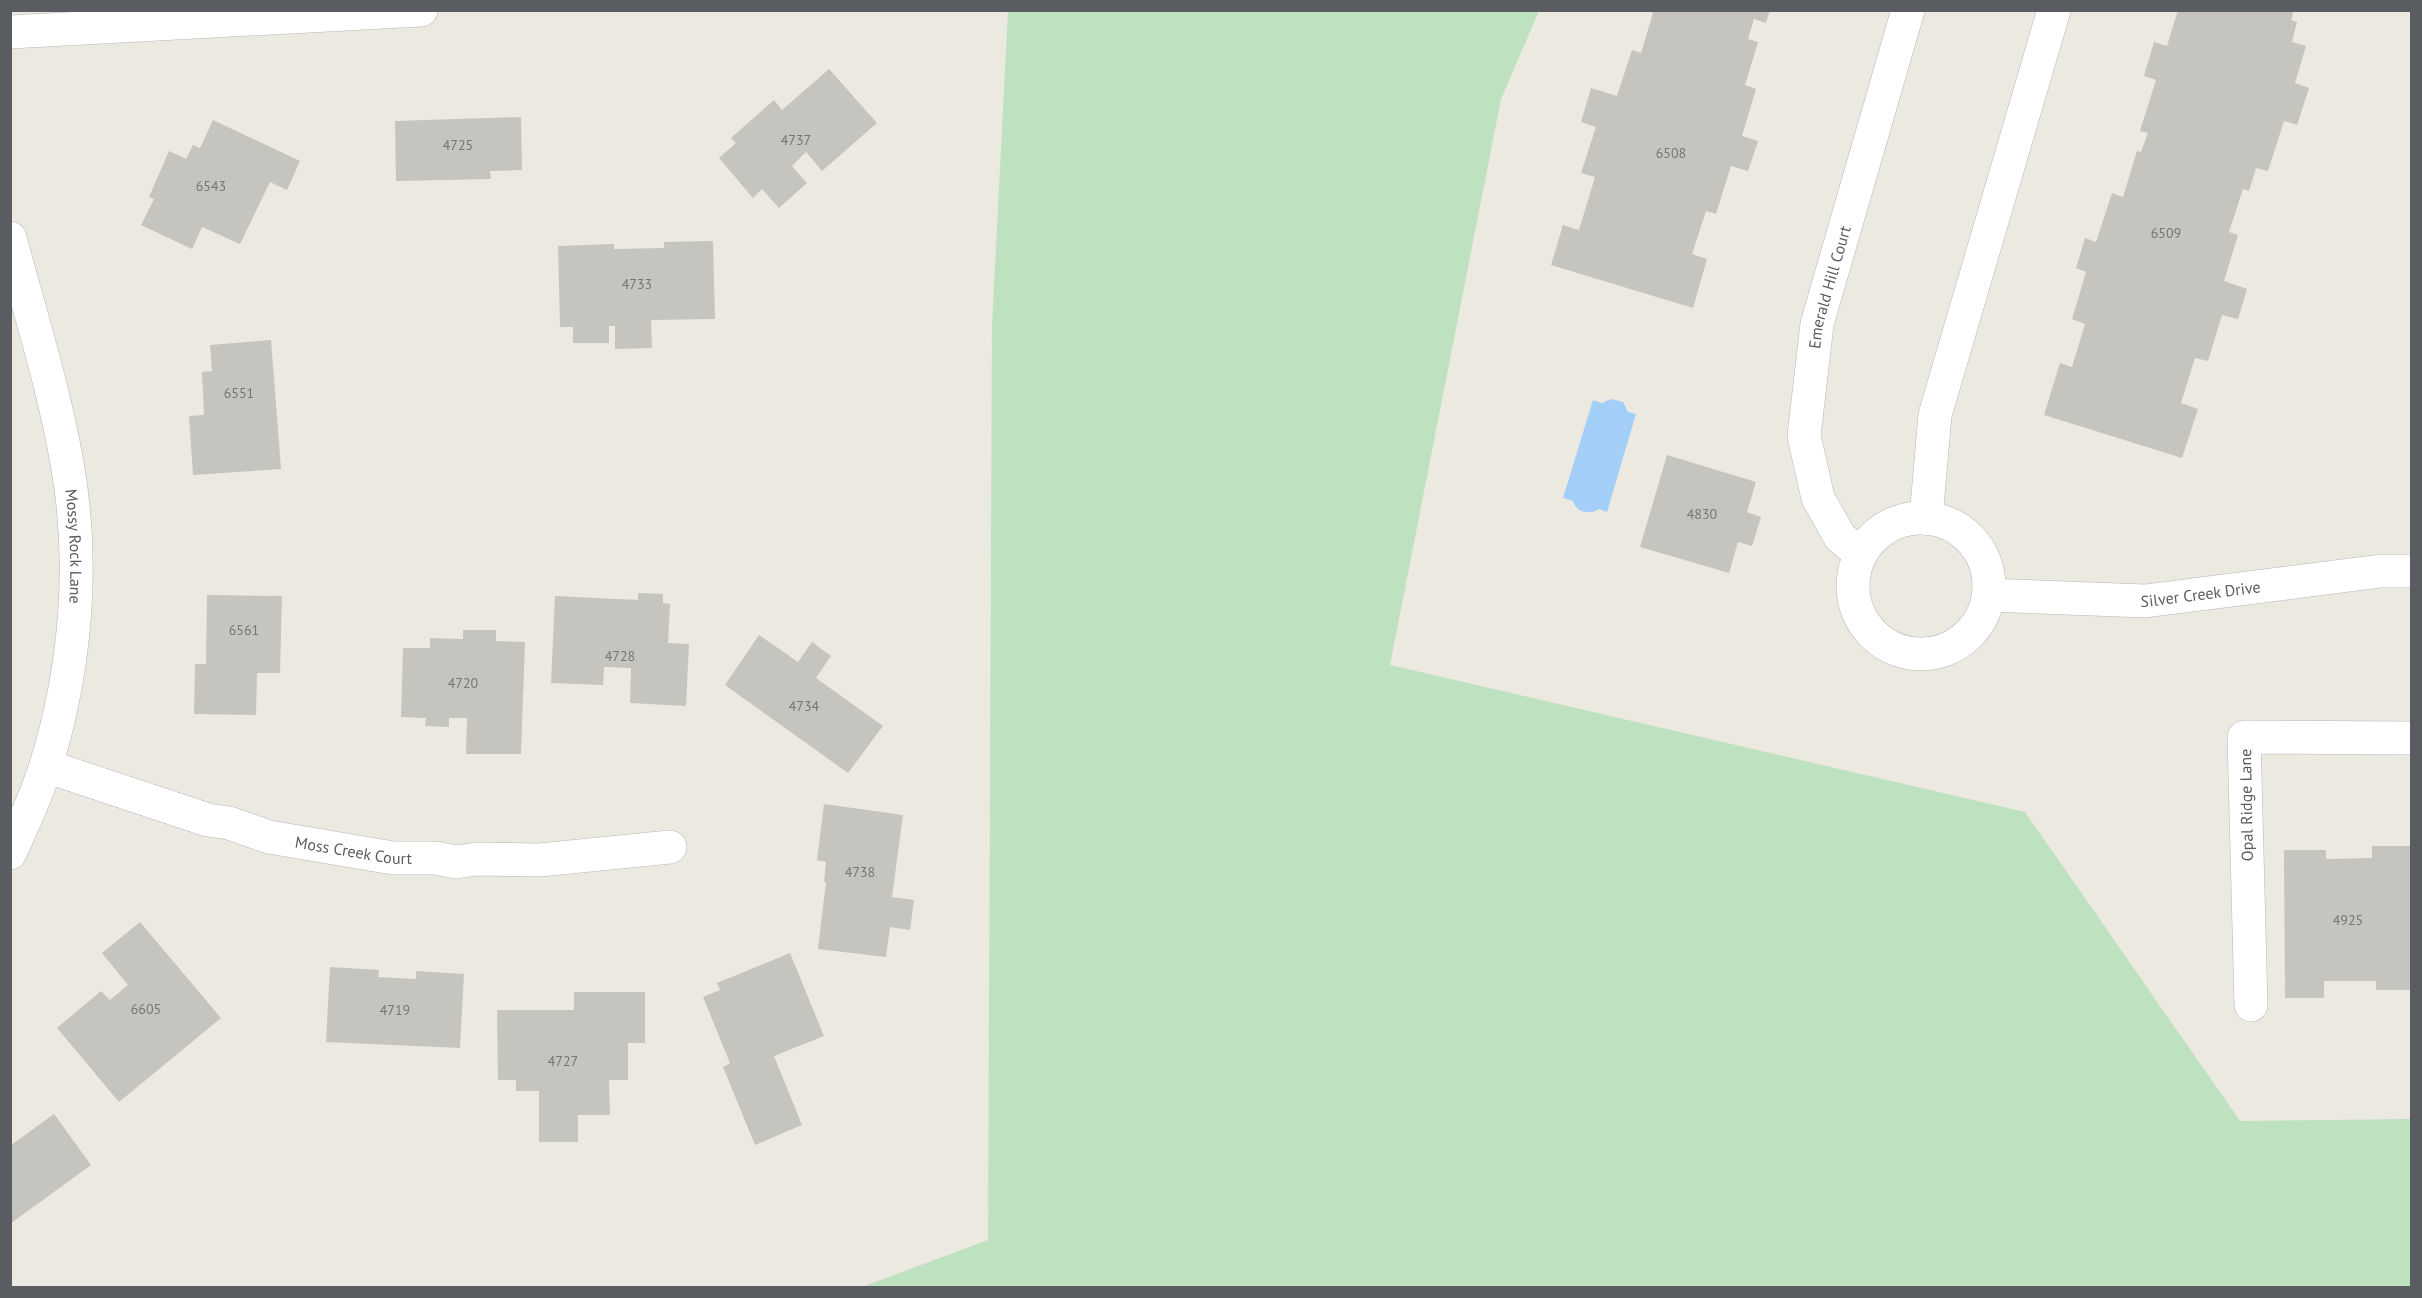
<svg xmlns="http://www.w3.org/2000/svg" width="2422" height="1298" viewBox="0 0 2422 1298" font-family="'PT Sans',sans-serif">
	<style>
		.green { fill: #bee1c0 }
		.water { fill: #a3cef8 }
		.building { fill: #c6c4be }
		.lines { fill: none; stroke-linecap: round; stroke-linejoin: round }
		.street-casing { stroke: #b6b7bc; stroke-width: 34 }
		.street { stroke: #fff; stroke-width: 33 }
		.labels { text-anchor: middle; stroke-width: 4.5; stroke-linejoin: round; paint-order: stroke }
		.number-label { font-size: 14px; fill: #747678 }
		.street-label { font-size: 16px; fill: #595c60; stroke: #fff }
	</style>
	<rect width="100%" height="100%" fill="#ebe9e0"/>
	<!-- green -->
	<path class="green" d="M1008,11H1539L1501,99L1390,665L2025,812L2240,1121L2411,1119V1287H862L988,1240L992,326Z"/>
	<!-- water -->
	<path class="water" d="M1611,399L1623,402L1628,412L1636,414L1607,512L1599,509C1589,515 1577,513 1573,501L1563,498L1593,400L1602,403Z"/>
	<!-- building -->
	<path class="building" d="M1646,10H1770L1766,23L1754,19L1748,39L1758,42L1745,85L1756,89L1742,136L1758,141L1748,171L1731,166L1716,214L1706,211L1692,254L1707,259L1693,308L1551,265L1563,225L1579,230L1595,177L1581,173L1596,127L1581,122L1591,88L1617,96L1632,50L1641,53L1653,13Z
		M2178,10H2294L2291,20L2297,22L2292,42L2306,46L2295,83L2309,88L2297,125L2284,121L2268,171L2256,168L2249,191L2243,189L2229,232L2238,235L2224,281L2247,289L2238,319L2222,315L2208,361L2195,358L2181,403L2198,409L2182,458L2044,415L2060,363L2072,367L2085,324L2072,319L2086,272L2076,268L2085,238L2096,242L2112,193L2123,197L2137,151L2141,152L2148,133L2140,131L2156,80L2144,76L2154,42L2167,46Z
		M829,69L877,123L822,171L806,152L792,166L807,183L779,208L762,189L753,198L719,158L736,143L731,138L774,100L782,110Z
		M521,117L522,170L490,171L491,179L396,181L395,121Z
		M213,120L300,161L287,190L270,182L240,244L202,227L192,249L141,225L154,199L149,197L169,151L186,159L193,145L200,148Z
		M713,241L715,319L651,320L652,348L615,349V326H609V343H573V327H560L558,246L614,244V249L664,248V242Z
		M271,340L281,469L193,475L189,416L204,415L202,372L212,371L210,345Z
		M1667,455L1756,482L1747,512L1761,517L1752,546L1738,542L1729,573L1640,547Z
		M638,593L663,594V603L670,604L668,643L689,644L686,706L630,703L631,668L604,667L603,685L551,683L555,596L638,600Z
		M207,595L282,596L280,673H257L256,715L194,714L195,664H206Z
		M463,630H496V641L525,642L521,754H466L467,718H449V727L425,726L426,718L401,717L403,648H430V638L463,639Z
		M759,635L798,662L812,642L831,656L816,678L883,726L848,773L725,685Z
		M824,804L903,815L892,897L914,900L910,930L890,927L886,957L818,949L826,882H824L826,862L817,860Z
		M2372,846H2412V990H2376V981H2324V998H2285L2284,850H2326V859L2372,858Z
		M140,922L221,1018L119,1102L57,1028L101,991L110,1000L128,985L102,953Z
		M790,953L824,1036L774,1056L802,1125L755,1145L723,1067L730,1063L703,997L720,990L717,983Z
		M330,967L379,970L378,977L416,979V971L464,974L460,1048L326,1042Z
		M574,992H645V1043H628V1080H609L610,1115H578V1142H539V1091H516V1080H498L497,1010H574Z
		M54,1114L91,1165L10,1224V1146Z"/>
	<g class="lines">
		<defs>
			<g id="street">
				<path d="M10,32L421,10"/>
				<path id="s1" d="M10,238C30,313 54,388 67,463C85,563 76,668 46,765C37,795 23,824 10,853"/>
				<path d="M1926,518L1935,415L2054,10"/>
				<circle cx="1921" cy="586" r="68"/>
				<path id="s2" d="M1860,554L1840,537L1818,498L1804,436L1817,324L1908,10"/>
				<path id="s3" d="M1989,595L2145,601L2381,571H2412"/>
				<path id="s4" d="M46,766L208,820L229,823L269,837L393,858H435L456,862L477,859L540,860L670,847"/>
				<path d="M2251,1005L2244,737L2412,738"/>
			</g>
		</defs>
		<!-- street casing -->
		<use href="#street" class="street-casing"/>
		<!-- street -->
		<use href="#street" class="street"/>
	</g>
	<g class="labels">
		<!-- number labels -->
		<g class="number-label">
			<text x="796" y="145">4737</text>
			<text x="458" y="150">4725</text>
			<text x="1671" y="158">6508</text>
			<text x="211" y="191">6543</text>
			<text x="2166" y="238">6509</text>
			<text x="637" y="289">4733</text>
			<text x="239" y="398">6551</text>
			<text x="1702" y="519">4830</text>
			<text x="244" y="635">6561</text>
			<text x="620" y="661">4728</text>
			<text x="463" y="688">4720</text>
			<text x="804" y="711">4734</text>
			<text x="860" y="877">4738</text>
			<text x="2348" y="925">4925</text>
			<text x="146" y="1014">6605</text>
			<text x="395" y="1015">4719</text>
			<text x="563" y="1066">4727</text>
		</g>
		<!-- street labels -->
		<g class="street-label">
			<text dy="6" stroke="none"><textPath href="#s2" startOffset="286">Emerald Hill Court</textPath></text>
			<text dy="6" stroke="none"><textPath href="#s1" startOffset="316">Mossy Rock Lane</textPath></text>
			<text dy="6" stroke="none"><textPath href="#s3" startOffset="212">Silver Creek Drive</textPath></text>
			<text transform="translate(2246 805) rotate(-91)" y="6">Opal Ridge Lane</text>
			<text dy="6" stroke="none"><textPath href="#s4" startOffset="320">Moss Creek Court</textPath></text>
		</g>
	</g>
	<!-- border -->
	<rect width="2422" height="1298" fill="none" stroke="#595c60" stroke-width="24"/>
</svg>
